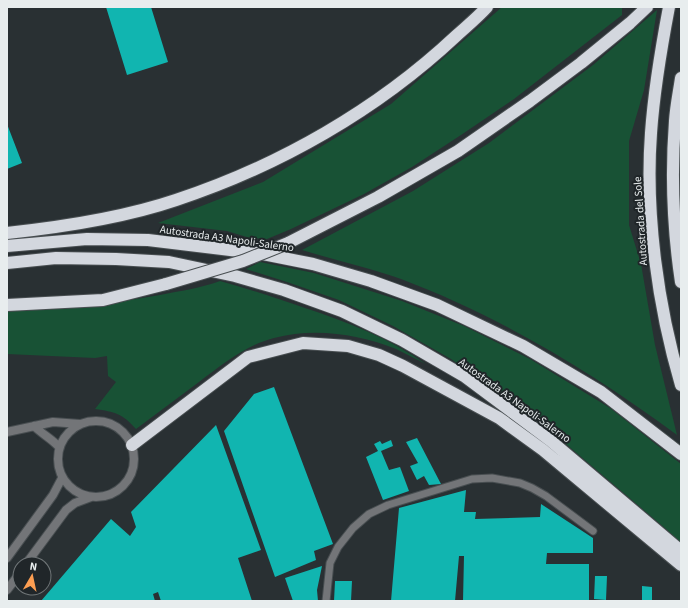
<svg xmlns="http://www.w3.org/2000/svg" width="688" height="608" viewBox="0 0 688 608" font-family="'Source Sans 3',sans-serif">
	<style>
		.green { fill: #185235 }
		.building { fill: #11b5b0 }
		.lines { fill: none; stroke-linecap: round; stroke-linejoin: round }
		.service-casing { stroke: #484e51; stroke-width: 9 }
		.minor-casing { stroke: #484e51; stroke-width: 10 }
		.motorway-casing { stroke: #484e51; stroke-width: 14 }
		.service { stroke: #737578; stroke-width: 7 }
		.minor { stroke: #737578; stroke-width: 8 }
		.motorway { stroke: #d3d7de; stroke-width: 12 }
		.motorway-bridge-casing { stroke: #484e51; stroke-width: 14; stroke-linecap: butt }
		.motorway-bridge { stroke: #d3d7de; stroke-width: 12 }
		.labels { text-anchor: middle; stroke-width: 4; stroke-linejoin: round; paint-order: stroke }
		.street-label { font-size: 11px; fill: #e8edee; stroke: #202629 }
	</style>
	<rect width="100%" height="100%" fill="#293033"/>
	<!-- green -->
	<path class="green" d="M502,7H622V15L514,99L461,135L412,167L364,194L291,229L267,239L250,238L227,231L158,223L263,182L391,104Z
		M657,10L644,90L629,141V225L641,264L655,345L677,435C592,372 499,316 401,279C370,268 334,260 302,250L413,191L489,143L593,65Z
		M260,262L314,273L402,301L464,326L530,359L610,408L681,464V543L666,529L540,422L451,359L393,326L339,300L287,282L246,269Z
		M220,281C249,289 276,298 305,308C347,322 389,338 426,364C416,359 406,354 396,349C359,334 314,327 274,338C246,345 222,365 199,382C178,398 157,413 136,429C122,413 115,412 95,409L116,382L108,376L107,356L95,358L7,354V311C60,309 108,304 160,295C180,291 201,288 220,281Z"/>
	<!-- building -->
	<path class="building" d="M106,7H151L168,62L127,75Z
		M7,124L22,163L7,169Z
		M274,387L333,544L314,551L316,560L275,577L224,431L254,394Z
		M216,425L261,550L238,558L252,601H161L158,592L153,594L155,601H41L111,519L130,536L136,527L131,512Z
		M417,438L441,484L429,485L424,476L417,480L410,466L418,463L406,442Z
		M391,440L393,446L381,451L389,470L400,467L409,491L383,500L366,457L378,451L374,444L380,441L382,444Z
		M466,490L464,512H476L475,519L540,517L541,504L593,538V553H547L546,564H589V601H463L464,556H459L455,601H391L399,508Z
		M322,566L317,590L318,601H293L285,578Z
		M595,576H607L606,600L594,599Z
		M335,581H352L351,601H334Z
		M642,586L652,587V601H642Z"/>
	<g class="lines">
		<defs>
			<path id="service" d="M326,601L330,563L338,547L353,528L369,514L388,505L472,479L492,478L520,483L532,488L546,496L593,531"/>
			<path id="minor" d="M58 459a38 38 0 1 1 76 0a38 38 0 1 1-76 0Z
				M34,426C42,434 52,439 59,447
				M7,432L53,422L80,424
				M7,558L53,495L62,478
				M26,564L66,510L75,503L91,497
				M7,590L20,573"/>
			<path id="motorway" d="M669,7C661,49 654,90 651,133C645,214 658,307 681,385
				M681,78C679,92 676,106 675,121C671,174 673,229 681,282
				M7,233C63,227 123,218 176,200C279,166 377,110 456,36C467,26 478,17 487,7
				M288,243L378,197L458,151L530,101L581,63L630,23L647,7
				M7,246L87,239L148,240L263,254L313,264L371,281L437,305L523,346L601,392L681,454
				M7,263L56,258L116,259L169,262L235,276L284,290L342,311L402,340L464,376L551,441L681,551
				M7,305L103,300L166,284
				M132,445L248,357L303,343L348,346L379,355L403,366L499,418L543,450L681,565"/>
		</defs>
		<!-- service casing -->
		<use href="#service" class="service-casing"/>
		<!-- minor casing -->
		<use href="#minor" class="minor-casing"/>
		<!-- motorway casing -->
		<use href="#motorway" class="motorway-casing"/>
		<!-- service -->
		<use href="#service" class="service"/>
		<!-- minor -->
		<use href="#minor" class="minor"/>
		<!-- motorway -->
		<use href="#motorway" class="motorway"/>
		<defs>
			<path id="motorway-bridge" d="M166,284L243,261L288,243"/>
		</defs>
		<!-- motorway-bridge casing -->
		<use href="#motorway-bridge" class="motorway-bridge-casing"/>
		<!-- motorway-bridge -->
		<use href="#motorway-bridge" class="motorway-bridge"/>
	</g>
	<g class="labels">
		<!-- street labels -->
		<g class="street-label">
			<text transform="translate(640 221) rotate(-94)" y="4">Autostrada del Sole</text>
			<text transform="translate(227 238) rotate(8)" y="4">Autostrada A3 Napoli-Salerno</text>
			<text transform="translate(515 400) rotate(36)" y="4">Autostrada A3 Napoli-Salerno</text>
		</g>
	</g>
	<!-- border -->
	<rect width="688" height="608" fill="none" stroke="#e8edee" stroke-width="16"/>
	<!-- north arrow -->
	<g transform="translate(32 576) rotate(9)"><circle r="19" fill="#202629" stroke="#707678"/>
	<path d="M0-3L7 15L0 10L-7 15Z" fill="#fc9e52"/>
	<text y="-6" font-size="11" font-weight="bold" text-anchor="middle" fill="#e8edee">N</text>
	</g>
</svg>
